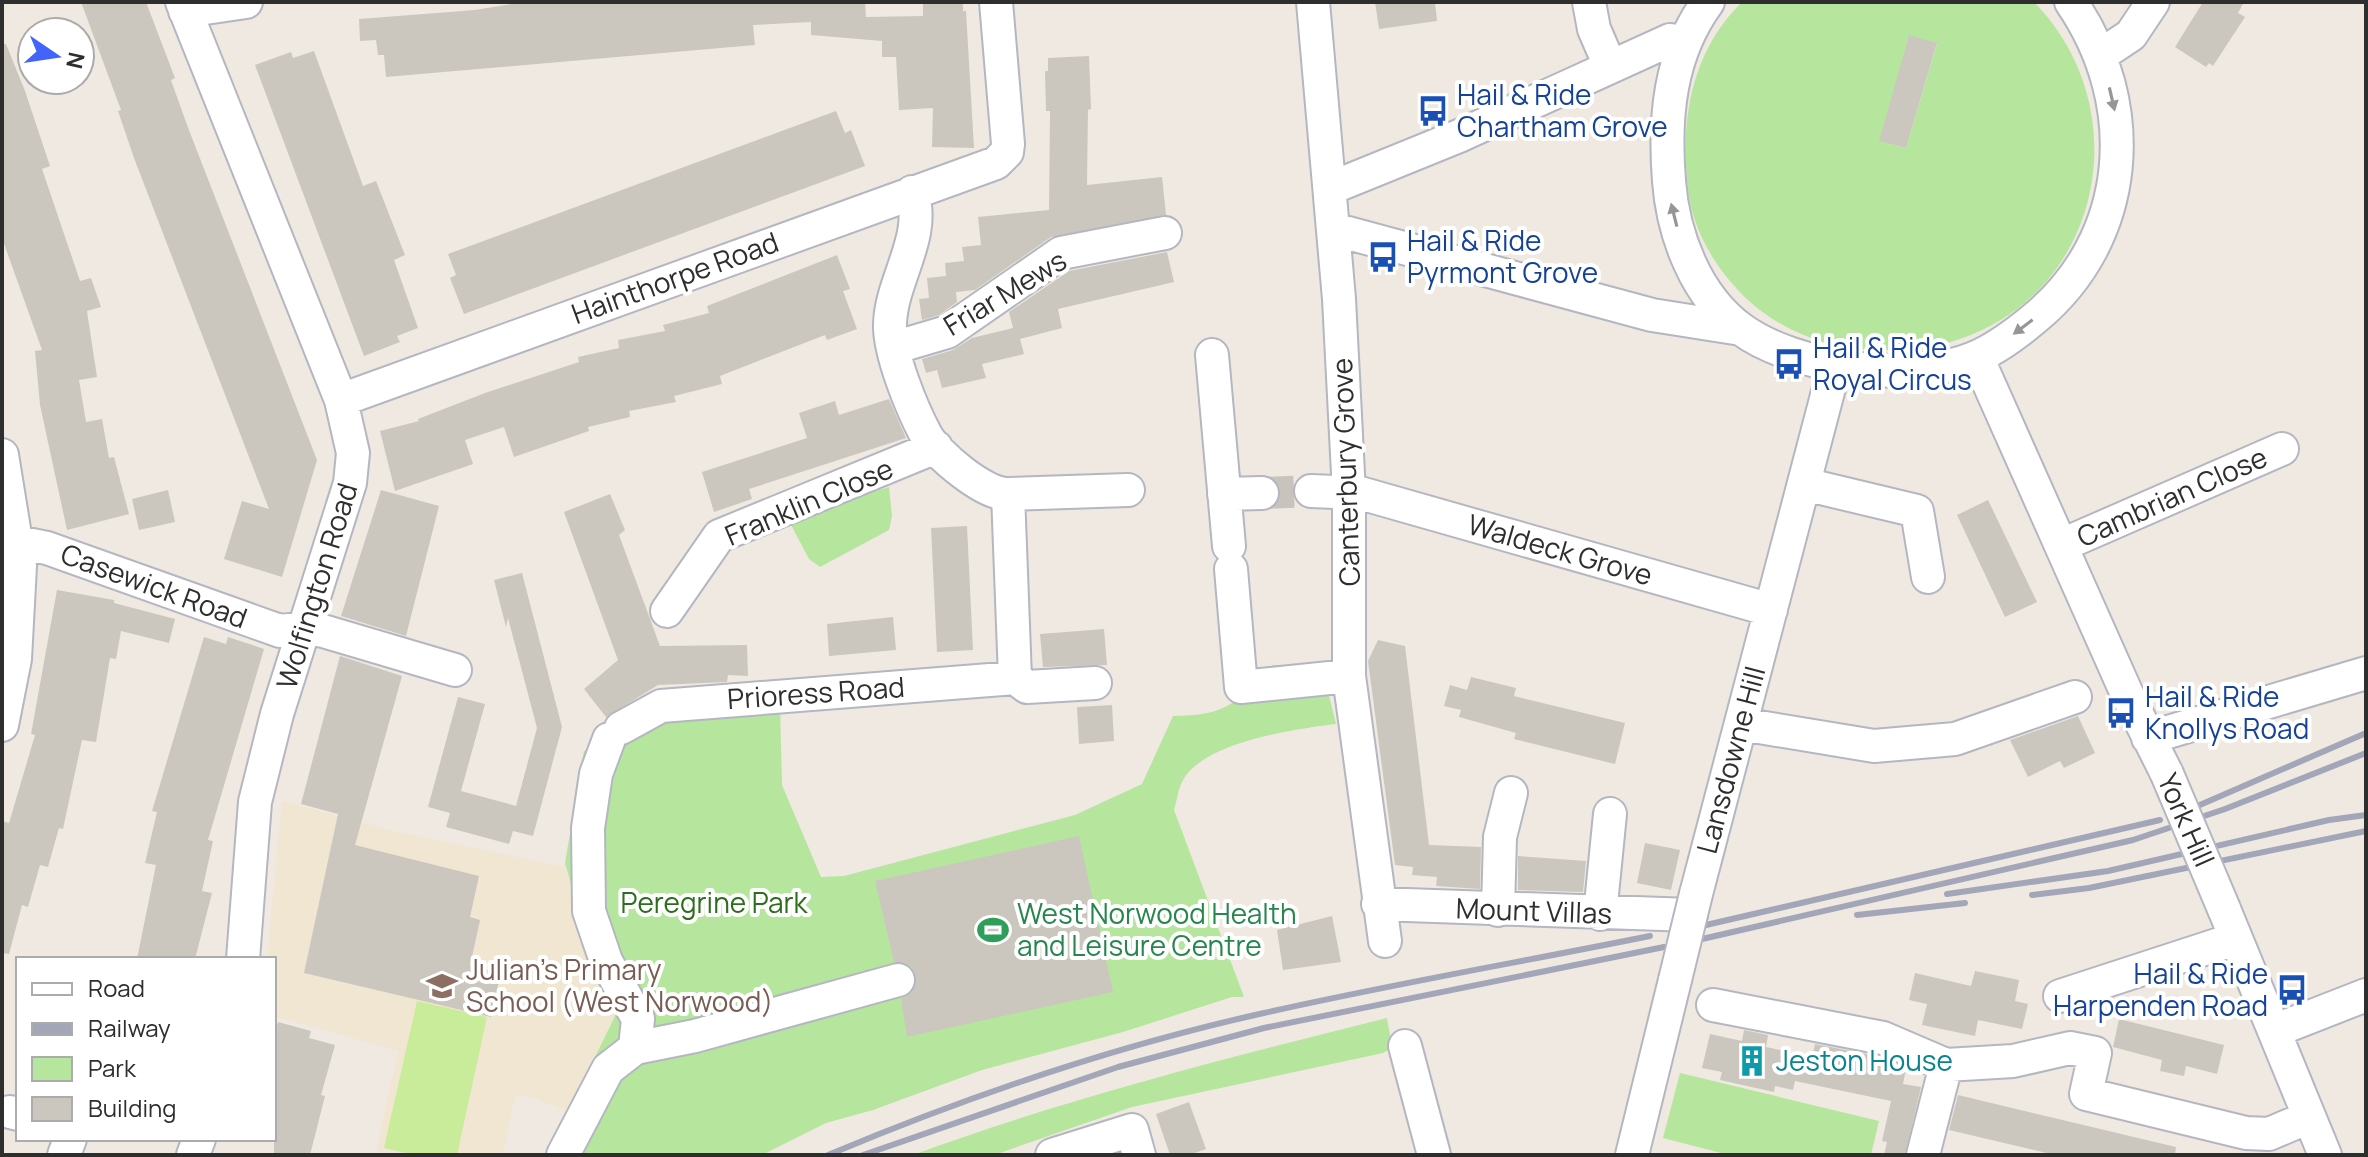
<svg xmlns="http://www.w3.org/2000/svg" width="2368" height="1157" viewBox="0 0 2368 1157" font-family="Manrope,sans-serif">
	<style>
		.education { fill: #f0e6d1 }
		.green { fill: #b6e59e; fill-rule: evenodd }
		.pitch { fill: #c9ec9a }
		.building { fill: #cbc7bf }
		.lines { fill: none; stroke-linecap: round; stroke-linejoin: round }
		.minor-tunnel { stroke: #c8c4bd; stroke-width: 32; stroke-dasharray: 32 16; stroke-linecap: butt }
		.minor-casing { stroke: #b4b7c1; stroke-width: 36 }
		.minor { stroke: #fff; stroke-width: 32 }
		.rail { stroke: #a3a6b8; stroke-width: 6 }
		.minor-bridge-casing { stroke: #b4b7c1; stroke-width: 36; stroke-linecap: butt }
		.minor-bridge { stroke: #fff; stroke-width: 32 }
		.oneway { fill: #969696 }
		.labels { text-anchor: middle; stroke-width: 8; stroke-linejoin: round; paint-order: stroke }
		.transit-label { font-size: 28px; fill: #164399; stroke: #fff; text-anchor: start }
		.street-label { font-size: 28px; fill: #2e2e2e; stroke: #fff }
		.park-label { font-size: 28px; fill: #2c6e1b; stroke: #fff }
		.leisure-label { font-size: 28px; fill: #27864d; stroke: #fff; text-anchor: start }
		.education-label { font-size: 28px; fill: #785e54; stroke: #fff; text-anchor: start }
		.culture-label { font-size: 28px; fill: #0d838f; stroke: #fff; text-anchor: start }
	</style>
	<rect width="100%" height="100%" fill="#efe9e1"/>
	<!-- education -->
	<path class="education" d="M282,801L394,831L565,867L583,926L621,1006L568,1111L531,1097L515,1095L503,1155L376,1152L398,1051L274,1016V959H267Z"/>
	<!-- green -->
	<path class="green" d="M1742,2H2034C2138,108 2104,290 1960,339C1937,347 1912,349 1888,350C1838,352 1787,335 1749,301C1715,269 1690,228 1687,180C1681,115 1693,50 1742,2ZM1909,36L1937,44L1906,148L1880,141Z
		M889,487L892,516L889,530L820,567L809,559L790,523L838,502Z
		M1273,665L1322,667L1336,724C1295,729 1204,742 1183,780C1178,789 1177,801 1174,810L1244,997H1232L1123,1032L982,1070L873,1110L826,1123L762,1155H547L620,1006L583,926L565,863L584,751L646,731L655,720L780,705L782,785L821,877L844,876L1075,815L1142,784L1173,716C1227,716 1238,702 1273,665Z
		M1387,1018L1392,1048L1383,1053L1132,1107L994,1155H913C1068,1098 1227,1058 1387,1018Z
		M1680,1073L1879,1121L1871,1155H1729L1663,1138Z"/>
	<!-- pitch -->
	<path class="pitch" d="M417,1001L487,1017L457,1155H414L384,1148Z"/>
	<!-- building -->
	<path class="building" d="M81,2H146L175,78L171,80L187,125L317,460L282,577L224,559L242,501L269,509L134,158L118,111L121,110Z
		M523,2H865L866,17L923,16V2H963V11H966L974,148L932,147L933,108L899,110L896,57H882V41L811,35V22L753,25L755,45L386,77L384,55H378L376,40L360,41L359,19L475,10Z
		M1375,2H1435L1437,21L1379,29Z
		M2203,2H2244L2238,13L2245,17L2213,66L2209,63L2206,67L2175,47Z
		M1909,35L1937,43L1906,148L1879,141Z
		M2,44H6L25,91L50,166L42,169L80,281L91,278L101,307L87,311L97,377L79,380L86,422L102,419L109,458L114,457L129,514L67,530L40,405L35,351L42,350L2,238Z
		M314,51L363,186L376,181L405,255L394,260L418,328L397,336L400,342L364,356L255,65L291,52L293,58Z
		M1089,56L1091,109L1088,110L1087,185L1162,177L1166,215L1051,237L975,290L956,292L957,302L939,315L922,320L919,299L929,298L927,278L946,276L945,263L964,261L962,247L981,245L978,217L1049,210L1050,111H1046L1045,71H1048V58Z
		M836,111L845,133L851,130L865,166L464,314L450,278L456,275L448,254Z
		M1167,252L1174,282L1058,309L1062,328L1020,339L1024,354L982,364L986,378L942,388L937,370L926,373L922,359L953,350L972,338L1013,328L1009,312L1069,271Z
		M837,255L850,289L843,291L857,329L827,340L825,335L720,376L722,384L674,396L676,402L629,411L630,417L588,427L589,431L514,457L504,427L465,440L473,464L395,491L380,431L419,421L418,419L485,393L579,362L578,357L619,348L618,340L665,331L663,325L709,313L707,306Z
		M889,399L906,438L749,489L752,499L714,512L702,472L807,438L799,413L835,401L839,415Z
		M168,490L175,522L139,530L132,499Z
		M381,490L439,506L406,636L341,616Z
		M610,494L625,530L619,535L660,646L747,645L748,676L728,675L727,682L658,685L606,717L584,689L618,660L564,512Z
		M1988,500L2037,602L2005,617L1957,515Z
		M967,526L973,650L937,652L931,528Z
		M522,573L562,727L533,836L513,831L509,844L446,827L450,813L428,807L458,697L485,704L461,791L516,806L537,728L508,618L506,627L494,580Z
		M57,590L114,600V603L175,619L169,643L121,631L116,659L110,658L96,742L82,740L63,829L59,828L48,867L40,865L28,907L22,905L9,954L2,953V821L9,823L35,735L31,734Z
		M893,617L896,650L829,656L827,624Z
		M1104,629L1107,665L1043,667L1040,634Z
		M204,637L226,644L228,637L264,649L208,840L213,841L202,891L212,893L195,959H137L156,865L145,863L157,812L152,811Z
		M1378,640L1405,646L1429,845L1481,847L1480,889L1436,886L1437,877L1412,875L1413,867L1395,865L1368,661Z
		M340,656L402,676L355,845L479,876L470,917L480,920L470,966L501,972L491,1017L304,973L338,814L301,804Z
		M1471,677L1516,688L1514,696L1625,723L1615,764L1514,739L1516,733L1459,717L1461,710L1444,706L1450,685L1467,690Z
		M1112,705L1114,741L1079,744L1077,707Z
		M2078,716L2095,753L2064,768L2060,761L2028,777L2010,740Z
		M1079,836L1113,992L907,1037L901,999L912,993L916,976L911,966L894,962L875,881Z
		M1645,843L1680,850L1671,890L1637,883Z
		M1518,856L1586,861L1583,892L1518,890Z
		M1332,916L1341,962L1283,970L1277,930Z
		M1975,971L2019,980L2015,1001L2028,1004L2022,1029L1978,1020L1975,1036L1922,1025L1927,1004L1909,1000L1915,973L1971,986Z
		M2119,1019L2224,1045L2217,1074L2186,1066L2184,1076L2160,1071L2162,1060L2113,1047Z
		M278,1022L311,1031L309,1038L335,1045L321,1095L325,1096L310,1155H274V1037Z
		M1744,1030L1768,1035L1766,1047L1812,1057L1815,1044L1877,1056L1906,1069L1903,1084L1921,1087L1905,1155H1884L1887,1142L1882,1141L1891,1101L1795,1081L1793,1090L1775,1086L1774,1092L1720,1080L1722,1072L1702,1068L1710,1034L1742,1041Z
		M1958,1095L2176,1147L2175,1155H2055L1949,1130Z
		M1189,1102L1206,1149L1189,1155H1170L1156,1114Z"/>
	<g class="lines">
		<!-- minor-tunnel -->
		<path class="minor-tunnel" d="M1262,493L1311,491"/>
		<defs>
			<path id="minor" d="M182,2L341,400L353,453L350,483L277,714L255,802L243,959
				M1313,2L1339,299L1349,493V676L1385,941
				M1589,2L1594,29L1610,66
				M1708,2C1669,55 1664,118 1669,181C1673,235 1696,296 1741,329C1796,369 1912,384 1974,358C1996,349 2017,333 2035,318C2132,238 2141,104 2071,2
				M185,11L246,2
				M2101,55L2131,35L2153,2
				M1331,188L1459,136L1670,40L1685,43
				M912,192C927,237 891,280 890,324C889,353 912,409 926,435C937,455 985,495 1008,494L1015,678
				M1333,229L1652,315L1741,329
				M893,348L947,332L1061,253L1165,233
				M1212,355L1229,546
				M1977,357L2127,694L2167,774
				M341,400L996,163L1007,152L1008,144L996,2
				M2,455L20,566L15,659L2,725
				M1804,484L1917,511L1928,577
				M1311,491L1360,493L1771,610
				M1008,494L1128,490
				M1224,494L1262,493
				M2,539L47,548L280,631L305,628L323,631L455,670
				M2062,545L2282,449
				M1231,569L1241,687L1349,676
				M667,611L719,536L936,447
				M1741,724L1874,746L1955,739L2075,697
				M621,728L661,706L1015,678L1027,687L1095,683
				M2148,738L2366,673
				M1696,894L1835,365
				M1378,904L1691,915
				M2224,909L2325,1155
				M1498,910L1500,837L1511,793
				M1600,914L1610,814
				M2060,996L2235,939
				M1713,1005L1883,1038L1946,1065L2013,1061L2070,1048L2095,1053L2086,1094L2246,1133L2269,1134L2309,1117
				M2274,1031L2366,995
				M1405,1046L1434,1155
				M635,1048L695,1036L898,980
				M10,1112L18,1114
				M64,1155L70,1139
				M193,1155L199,1139
				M563,1155L608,1069L635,1048L638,1019L606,961L589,911L588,828L596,774L609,739
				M1052,1155L1132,1130L1139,1155
				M1632,1155L1675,980
				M1923,1155L1946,1065"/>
		</defs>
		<!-- minor casing -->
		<use href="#minor" class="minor-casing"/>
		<!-- minor -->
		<use href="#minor" class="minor"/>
		<!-- rail -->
		<path class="rail" d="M2186,811L2366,733
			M1947,894L2108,871L2329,820L2366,815
			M2032,895L2089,888L2366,831
			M1857,915L1965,903
			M1706,925L2160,820
			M1702,939L2133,840L2225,809L2366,753
			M828,1155C969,1096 1115,1046 1264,1013C1392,984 1521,962 1650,936
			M863,1155L1118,1067L1264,1028L1664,947"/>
		<defs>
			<path id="minor-bridge" d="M2167,774L2224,909
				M1675,980L1696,894"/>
		</defs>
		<!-- minor-bridge casing -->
		<use href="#minor-bridge" class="minor-bridge-casing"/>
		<!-- minor-bridge -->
		<use href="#minor-bridge" class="minor-bridge"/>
	</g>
	<!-- one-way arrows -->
	<defs><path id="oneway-solid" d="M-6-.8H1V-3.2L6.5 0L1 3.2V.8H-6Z" transform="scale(2)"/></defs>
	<g class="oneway">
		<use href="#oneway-solid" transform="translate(2112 99) rotate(77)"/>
		<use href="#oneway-solid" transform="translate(1674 215) rotate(-104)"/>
		<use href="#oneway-solid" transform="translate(2023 327) rotate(143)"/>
	</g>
	<!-- icons -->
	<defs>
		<symbol id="bus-bare" viewBox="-9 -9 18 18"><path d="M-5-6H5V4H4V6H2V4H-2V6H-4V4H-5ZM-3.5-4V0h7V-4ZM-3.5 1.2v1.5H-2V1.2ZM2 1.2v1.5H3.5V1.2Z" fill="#1a4fb4" stroke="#fff" stroke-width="2.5" paint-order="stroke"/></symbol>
		<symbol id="stadium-bare" viewBox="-9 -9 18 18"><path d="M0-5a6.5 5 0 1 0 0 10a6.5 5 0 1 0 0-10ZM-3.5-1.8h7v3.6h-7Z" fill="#2e9e5b" stroke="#fff" stroke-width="2.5" paint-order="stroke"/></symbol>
		<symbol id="school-bare" viewBox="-9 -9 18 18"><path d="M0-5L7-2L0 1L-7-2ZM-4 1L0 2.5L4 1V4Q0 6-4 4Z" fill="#8d6e63" stroke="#fff" stroke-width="2.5" paint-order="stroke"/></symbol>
		<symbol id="building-bare" viewBox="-9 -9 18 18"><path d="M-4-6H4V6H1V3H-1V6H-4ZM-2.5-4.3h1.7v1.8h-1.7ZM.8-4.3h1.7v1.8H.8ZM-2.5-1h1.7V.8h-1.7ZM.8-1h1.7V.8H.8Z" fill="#0f9aa8" stroke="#fff" stroke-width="2.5" paint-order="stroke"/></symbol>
	</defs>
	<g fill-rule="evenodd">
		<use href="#bus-bare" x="1411" y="89" width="44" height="44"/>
		<use href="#bus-bare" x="1361" y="235" width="44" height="44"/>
		<use href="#bus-bare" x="1767" y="342" width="44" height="44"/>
		<use href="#bus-bare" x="2099" y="691" width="44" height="44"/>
		<use href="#stadium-bare" x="971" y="908" width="44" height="44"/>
		<use href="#school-bare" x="420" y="964" width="44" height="44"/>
		<use href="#bus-bare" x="2270" y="968" width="44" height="44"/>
		<use href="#building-bare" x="1730" y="1039" width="44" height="44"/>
	</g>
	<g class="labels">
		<!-- transit labels -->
		<g class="transit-label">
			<text x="1457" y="105">Hail &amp; Ride<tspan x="1457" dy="32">Chartham Grove</tspan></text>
			<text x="1407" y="251">Hail &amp; Ride<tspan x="1407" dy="32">Pyrmont Grove</tspan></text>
			<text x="1813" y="358">Hail &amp; Ride<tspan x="1813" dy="32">Royal Circus</tspan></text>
			<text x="2145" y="707">Hail &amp; Ride<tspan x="2145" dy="32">Knollys Road</tspan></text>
			<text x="2268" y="984" text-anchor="end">Hail &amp; Ride<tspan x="2268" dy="32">Harpenden Road</tspan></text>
		</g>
		<!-- street labels -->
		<g class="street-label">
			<text transform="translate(675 278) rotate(-20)" y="10">Hainthorpe Road</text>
			<text transform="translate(1005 293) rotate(-31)" y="10">Friar Mews</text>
			<text transform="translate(1346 472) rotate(-92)" y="10">Canterbury Grove</text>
			<text transform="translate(2172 497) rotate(-24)" y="10">Cambrian Close</text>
			<text transform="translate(809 502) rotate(-23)" y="10">Franklin Close</text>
			<text transform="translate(1560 550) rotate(16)" y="10">Waldeck Grove</text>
			<text transform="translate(154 586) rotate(20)" y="10">Casewick Road</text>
			<text transform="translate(317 586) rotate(-73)" y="10">Wolfington Road</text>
			<text transform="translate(816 693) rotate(-4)" y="10">Prioress Road</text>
			<text transform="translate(1731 760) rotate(-75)" y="10">Lansdowne Hill</text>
			<text transform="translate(2186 820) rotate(66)" y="10">York Hill</text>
			<text transform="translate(1534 911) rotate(2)" y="10">Mount Villas</text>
		</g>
		<!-- park labels -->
		<g class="park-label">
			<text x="714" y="913">Peregrine Park</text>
		</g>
		<!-- leisure labels -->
		<g class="leisure-label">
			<text x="1017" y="924">West Norwood Health<tspan x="1017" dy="32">and Leisure Centre</tspan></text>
		</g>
		<!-- education labels -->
		<g class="education-label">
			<text x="466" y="980">Julian's Primary<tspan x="466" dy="32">School (West Norwood)</tspan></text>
		</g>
		<!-- culture labels -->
		<g class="culture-label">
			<text x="1776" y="1071">Jeston House</text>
		</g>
	</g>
	<!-- border -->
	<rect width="2368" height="1157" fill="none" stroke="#2e2e2e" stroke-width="8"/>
	<!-- legend -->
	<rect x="16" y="957" width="260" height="184" fill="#ffffff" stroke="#ababab" stroke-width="2"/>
	<rect x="32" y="983" width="40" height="12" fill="#ffffff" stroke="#ababab" stroke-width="2"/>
	<text x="88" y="997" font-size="24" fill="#2e2e2e">Road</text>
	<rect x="32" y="1023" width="40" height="12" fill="#a3a6b8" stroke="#ababab" stroke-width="2"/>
	<text x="88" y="1037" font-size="24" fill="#2e2e2e">Railway</text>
	<rect x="32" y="1057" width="40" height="24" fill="#b6e59e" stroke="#ababab" stroke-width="2"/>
	<text x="88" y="1077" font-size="24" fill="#2e2e2e">Park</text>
	<rect x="32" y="1097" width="40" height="24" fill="#cbc7bf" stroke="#ababab" stroke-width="2"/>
	<text x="88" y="1117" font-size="24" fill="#2e2e2e">Building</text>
	<!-- north arrow -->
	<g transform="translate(56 56) rotate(103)"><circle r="38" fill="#ffffff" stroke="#ababab" stroke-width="2"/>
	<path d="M0-6L14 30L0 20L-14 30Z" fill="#4264fb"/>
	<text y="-12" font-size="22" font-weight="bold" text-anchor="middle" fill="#2e2e2e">N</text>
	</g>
</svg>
